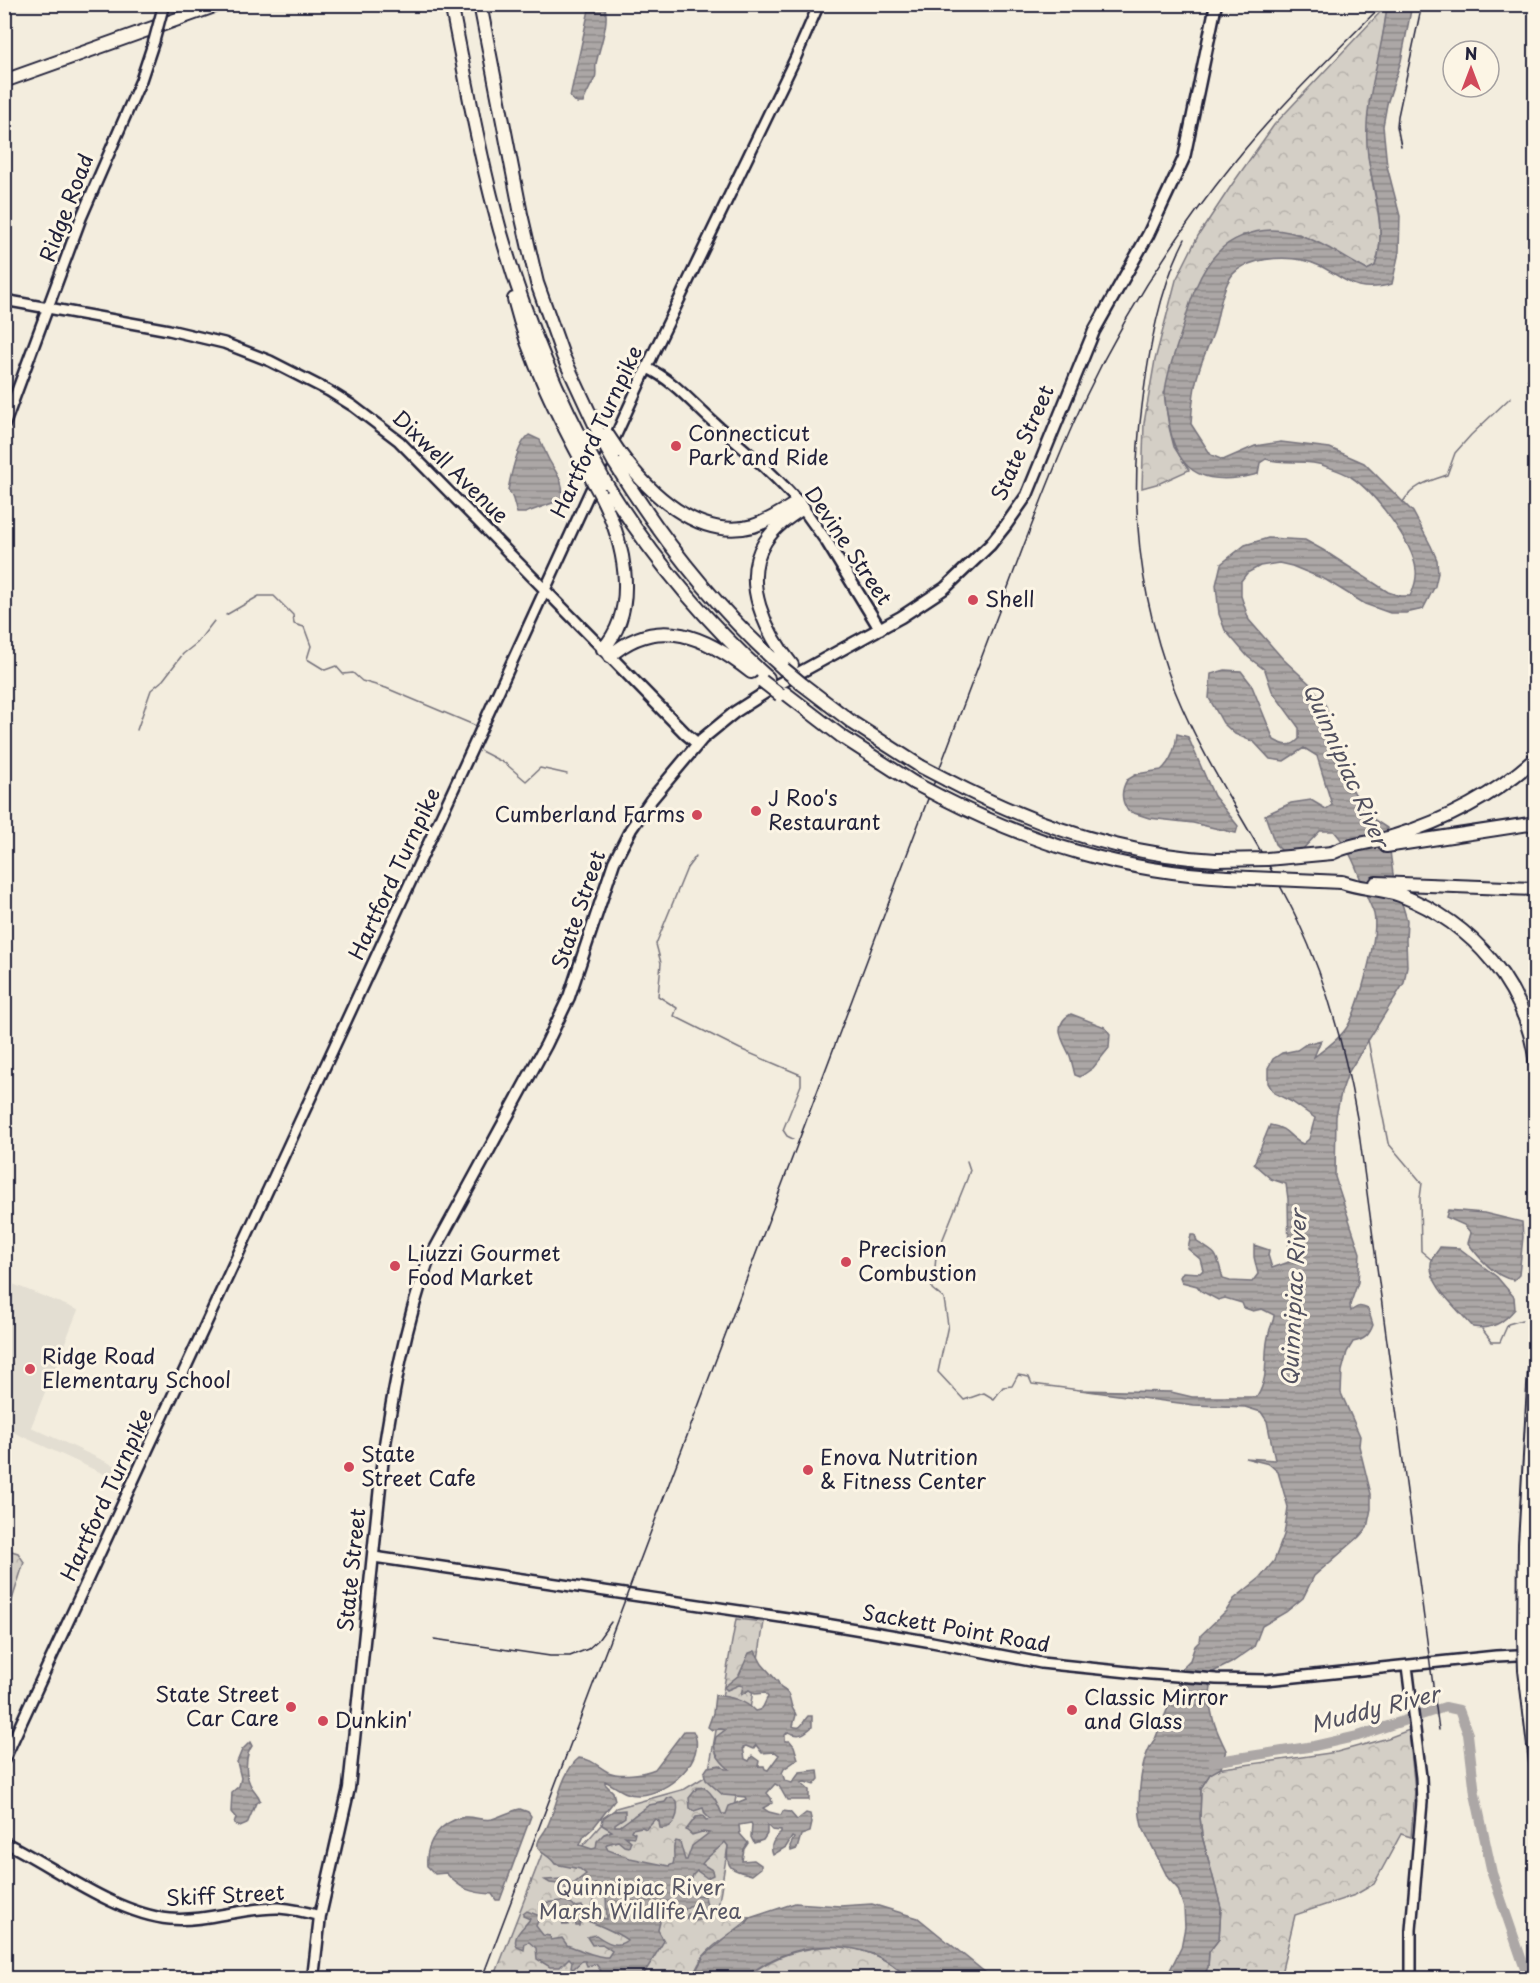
<svg xmlns="http://www.w3.org/2000/svg" width="1540" height="1983" viewBox="0 0 1540 1983" font-family="'Playpen Sans',sans-serif">
	<style>
		.built { fill: #e3ded2 }
		.forest { fill: url(#forest-crowns); stroke: #7b7880; stroke-width: 1.5 }
		.water { fill: url(#water-rules); stroke: #75727b; stroke-width: 1.5; fill-rule: evenodd }
		.lines { fill: none; stroke-linecap: round; stroke-linejoin: round }
		.stream { stroke: #75727b; stroke-width: 1.5 }
		.river { stroke: #aca7a6; stroke-width: 10 }
		.secondary-casing { stroke: #22223b; stroke-width: 14 }
		.primary-casing { stroke: #22223b; stroke-width: 15 }
		.highway-casing { stroke: #22223b; stroke-width: 16 }
		.secondary { stroke: #fcf5e5; stroke-width: 9 }
		.primary { stroke: #fcf5e5; stroke-width: 10 }
		.highway { stroke: #fcf5e5; stroke-width: 12 }
		.rail { stroke: #22223b; stroke-width: 1.5 }
		.secondary-bridge-casing { stroke: #22223b; stroke-width: 14; stroke-linecap: butt }
		.highway-bridge-casing { stroke: #22223b; stroke-width: 16; stroke-linecap: butt }
		.secondary-bridge { stroke: #fcf5e5; stroke-width: 9 }
		.highway-bridge { stroke: #fcf5e5; stroke-width: 12 }
		.poi-dot { fill: #d1495b; stroke: #fcf5e5; stroke-width: 2 }
		.labels { text-anchor: middle; stroke-width: 6; stroke-linejoin: round; paint-order: stroke }
		.street-label { font-size: 21px; fill: #22223b; stroke: #fcf5e5 }
		.poi-label { font-size: 21px; fill: #22223b; stroke: #fcf5e5; text-anchor: start }
		.park-label { font-size: 21px; fill: #575665; stroke: #fcf5e5 }
		.water-label { font-size: 22px; font-style: italic; fill: #525160; stroke: #fcf5e5 }
	</style>
	<defs>
		<pattern id="forest-crowns" width="20" height="18" patternUnits="userSpaceOnUse" patternTransform="scale(1.5)"><rect width="20" height="18" fill="#d4cfc6"/><path d="M2 6a3 3 0 1 1 6 0M12 15a3 3 0 1 1 6 0" fill="none" stroke="#b6b1ab"/></pattern>
		<pattern id="water-rules" width="6" height="5" patternUnits="userSpaceOnUse" patternTransform="scale(1.5)"><rect width="6" height="5" fill="#aca7a6"/><path d="M0 2.5h6" fill="none" stroke="#8c8888"/></pattern>
	</defs>
	<rect width="100%" height="100%" fill="#f3edde"/>
	<filter id="ink" filterUnits="userSpaceOnUse"><feTurbulence type="fractalNoise" baseFrequency=".0167" numOctaves="2"/><feDisplacementMap in="SourceGraphic" scale="12" xChannelSelector="R" yChannelSelector="G"/><feConvolveMatrix kernelMatrix="1 2 1 2 8 2 1 2 1" color-interpolation-filters="sRGB"/></filter>
	<g filter="url(#ink)">
		<!-- built -->
		<path class="built" d="M5,1281L78,1310L31,1427L126,1471L121,1482L13,1432L5,1456Z"/>
		<!-- forest -->
		<path class="forest" d="M1387,5C1383,55 1365,100 1368,151C1370,190 1389,227 1375,266L1367,270L1299,234L1243,235L1164,393L1169,427L1174,447L1189,470L1160,483L1142,488L1144,423L1155,360L1176,280L1198,236L1231,186L1274,125Z
			M5,1549L18,1553L24,1562L5,1622Z
			M736,1619L764,1622L718,1908L750,1918C736,1932 715,1941 703,1957C698,1964 695,1971 692,1978H494L547,1841L578,1851L616,1808L685,1789L708,1775Z
			M1409,1730L1415,1791L1411,1837L1401,1834L1374,1884L1355,1895L1295,1915L1280,1978H1203L1208,1967L1209,1952L1219,1939L1221,1908L1202,1836L1200,1817L1201,1788L1210,1774L1215,1770L1223,1768L1337,1752L1388,1738Z
			M836,1946C862,1947 890,1959 907,1978H746C773,1955 801,1948 836,1946Z"/>
		<!-- water -->
		<path class="water" d="M590,5H604C611,20 599,48 596,64C595,69 597,74 595,78C590,87 586,94 583,103H577L570,97Z
			M1387,5H1412L1401,61L1387,104L1383,126L1387,166L1400,216L1399,252L1392,284C1345,297 1341,268 1302,260C1282,256 1248,258 1233,274C1221,289 1219,313 1214,331C1209,345 1202,359 1198,374C1193,390 1192,407 1191,424L1211,455L1223,460L1255,446L1281,442L1330,448L1364,463L1413,512L1431,546L1437,560L1438,573L1435,586L1423,609L1406,613H1390L1365,604L1326,580L1292,566L1279,563L1260,566L1247,573L1241,581V596L1249,620L1283,659L1311,685L1326,706L1331,728L1333,755L1367,815L1387,828L1393,874L1407,920L1406,940L1407,966L1404,983L1348,1073L1341,1093L1336,1116L1335,1177L1360,1253L1358,1282L1350,1305L1351,1311C1357,1306 1360,1305 1368,1309L1373,1325C1369,1336 1364,1340 1353,1342L1347,1352L1342,1371L1341,1393L1360,1436L1359,1446L1371,1494V1509L1367,1528L1359,1537L1314,1576L1303,1598L1286,1612L1262,1626L1254,1647L1231,1663L1209,1674V1683L1211,1687C1207,1711 1216,1730 1226,1750L1221,1768L1210,1774L1201,1788L1200,1817L1202,1836L1221,1907L1219,1939L1209,1952L1208,1967L1203,1978H1166L1181,1948L1185,1927L1184,1908L1178,1889L1168,1878L1142,1826C1136,1803 1140,1757 1155,1739L1177,1686L1181,1681V1669L1190,1660L1195,1646L1200,1641L1201,1635L1226,1611L1234,1599L1260,1578L1274,1561L1284,1535L1288,1507L1278,1472L1269,1464L1245,1458L1275,1460L1267,1421L1261,1412L1245,1407L1194,1405L1080,1390L1171,1392L1192,1397H1257C1271,1374 1262,1356 1269,1333C1270,1326 1274,1322 1274,1315L1262,1309L1253,1311L1244,1308L1242,1303L1225,1298L1218,1300L1201,1291L1197,1286L1182,1282L1180,1277L1183,1272L1200,1273L1203,1270L1200,1259L1188,1249L1191,1235H1195L1197,1242C1219,1255 1216,1253 1223,1279L1230,1281L1252,1282L1258,1274L1254,1257V1245L1269,1250L1268,1255L1272,1268L1289,1262L1288,1199L1286,1184L1271,1179L1254,1164L1270,1125C1290,1128 1288,1138 1303,1144L1309,1139L1315,1118L1292,1102L1274,1093L1268,1083V1068L1273,1059L1282,1053L1297,1050L1306,1044L1321,1040L1314,1057C1325,1049 1337,1041 1345,1030C1358,1013 1379,935 1374,914C1372,908 1369,902 1367,897C1358,872 1351,850 1334,831H1320L1299,853L1281,850L1275,844L1265,815L1291,803L1311,800L1326,809L1332,805L1317,756L1304,748L1284,761L1270,759L1254,742L1235,734L1223,723L1209,698L1211,674L1225,670L1241,671L1251,684L1274,740C1283,745 1291,748 1299,739V728L1272,691L1265,670L1248,657L1225,630L1219,614L1216,585L1221,564L1245,545L1268,538L1305,540L1323,550L1388,592L1400,596H1410C1414,589 1417,578 1416,570C1413,542 1374,492 1351,477C1344,472 1333,469 1325,466C1308,459 1285,465 1266,459L1260,463L1258,474C1210,486 1177,478 1169,423C1167,413 1164,401 1165,392C1167,371 1176,350 1182,330C1190,303 1197,274 1218,252C1230,239 1253,230 1271,230C1306,230 1337,254 1367,270L1375,266C1388,230 1373,192 1368,156C1361,104 1383,55 1387,5Z
			M529,435L540,440C543,446 545,452 548,458C555,472 565,481 562,498L558,501L525,513H517C514,506 514,496 508,490C511,474 517,444 529,435Z
			M1177,734L1188,737L1214,796L1238,826L1236,833L1193,823L1149,818L1128,811C1121,801 1121,790 1127,780L1137,774L1161,770C1171,762 1176,747 1177,734Z
			M1071,1014L1105,1027L1110,1034L1109,1048L1093,1068L1080,1077L1075,1075C1073,1068 1072,1062 1070,1056C1063,1041 1051,1025 1071,1014Z
			M1448,1210L1484,1213L1522,1222L1523,1237L1519,1275L1514,1280C1496,1278 1479,1258 1468,1243L1471,1233L1464,1225L1446,1217Z
			M1440,1247L1459,1248L1497,1277L1514,1297L1515,1309C1503,1323 1492,1330 1473,1327C1460,1311 1424,1282 1432,1259C1434,1255 1438,1251 1440,1247Z
			M755,1651L762,1664L778,1682L781,1688C791,1693 789,1698 792,1707C793,1710 795,1712 796,1715L793,1726C802,1731 803,1721 808,1716H812V1727C803,1735 799,1737 788,1732L785,1735V1741H790L794,1746L798,1759L784,1769L782,1773L785,1781L792,1783L800,1772L818,1770L819,1779L814,1785L805,1782L801,1783L809,1790V1800H787L779,1786L775,1784L767,1793L771,1798L772,1803L763,1808L769,1812L781,1815L783,1811L790,1812L797,1820L806,1813L810,1814L812,1823L810,1832L801,1835L797,1849L791,1851L790,1846L794,1838L792,1837L786,1847L773,1855C769,1845 774,1839 781,1833V1831L772,1830L767,1825V1834L763,1840L754,1843L751,1837L752,1825L751,1823L739,1825L740,1834L748,1843L744,1849L742,1861L754,1860L761,1865V1868L752,1875C731,1870 725,1869 728,1846L725,1842C719,1849 706,1857 702,1864L712,1870L713,1875L707,1878L697,1871L693,1875L689,1888L695,1895L705,1896L707,1906L702,1912V1919L695,1921L686,1918L688,1914L697,1913L698,1908L694,1905L689,1906L682,1912L670,1909L657,1917L660,1922L658,1930L664,1941L645,1972L639,1978H602L601,1971L596,1964L587,1966L585,1961H582L573,1969L571,1968L572,1961L569,1958L560,1967H550L537,1959L536,1948L529,1942L525,1943L524,1950L517,1947C511,1936 524,1928 530,1919L523,1916V1914L527,1911L540,1916L536,1926L543,1935L550,1936L551,1940L562,1938L567,1945C579,1949 597,1958 608,1957L612,1951L602,1944L592,1945L587,1937L596,1935C606,1942 617,1949 627,1940C618,1933 593,1922 581,1919L579,1926H576L574,1917L570,1918L568,1925H563L562,1920L567,1912L565,1910L561,1912L557,1918L548,1914L540,1904L542,1902C554,1904 567,1896 575,1907L582,1906L587,1911L592,1907L594,1901L602,1918L607,1919L606,1897L602,1886L597,1884L585,1885L583,1889L590,1892L585,1897C582,1895 580,1893 577,1892C570,1888 564,1892 558,1884L550,1883L545,1880L561,1879L573,1884L586,1874L580,1869L555,1864C550,1856 540,1853 538,1848C536,1840 544,1834 547,1827C557,1807 561,1772 579,1758C592,1759 597,1766 608,1772C620,1777 644,1774 655,1769L684,1731H693C709,1759 666,1795 640,1795C625,1796 617,1787 605,1781V1784L613,1792L615,1800L593,1828L584,1836L580,1845L592,1849L596,1848L597,1841L604,1834L612,1831L602,1825L603,1818L613,1811L625,1810V1817L615,1824V1826H620L649,1805L665,1802L668,1798L672,1797L677,1802C679,1814 675,1830 660,1828L659,1821L655,1819L646,1829L642,1827L632,1829L631,1831L635,1833L634,1837L625,1836L631,1841L629,1847L624,1846L618,1841L607,1844L606,1846L608,1850L630,1858L669,1866L673,1864C676,1856 671,1848 676,1841L680,1842L685,1860H687L692,1846L709,1833L702,1832L692,1835L686,1830L696,1817L703,1816L706,1820L710,1819L705,1814L703,1808L694,1811L690,1808L689,1798L697,1788L704,1787C714,1795 717,1802 722,1814H726L729,1806L746,1799L745,1797L723,1795L706,1780L704,1773L708,1767L720,1765L725,1769H729C719,1760 711,1751 716,1737L725,1730L721,1729L712,1730L708,1727L713,1713L715,1695C731,1697 745,1700 755,1711C765,1710 763,1704 768,1697L765,1693L755,1694L749,1690L741,1695L743,1686L739,1685L727,1690L724,1687L739,1675L749,1653ZM756,1745L762,1753L775,1752L779,1755L768,1770L765,1769L764,1766H758L759,1761L752,1756L749,1761L745,1759L743,1747L746,1746L753,1749Z
			M250,1742L252,1746C245,1755 245,1774 250,1784C253,1791 258,1793 260,1800L256,1803L247,1824L240,1827L234,1824L236,1818L231,1812L232,1792L239,1786L241,1778L237,1762L242,1750Z
			M520,1809L528,1812L531,1816L500,1900H496L492,1894C471,1893 460,1889 446,1873L435,1874L427,1866C425,1843 439,1822 464,1817C473,1816 483,1821 492,1819C502,1816 510,1811 520,1809Z
			M795,1903L840,1906L872,1904L918,1918L992,1978H907C868,1933 786,1939 746,1978H692L704,1956L734,1931L745,1925L750,1918Z"/>
		<g class="lines">
			<!-- stream -->
			<path class="stream" d="M1527,380L1536,371
				M1403,502C1413,485 1429,481 1447,475L1455,453L1471,435L1511,397
				M226,615L259,596H274L293,615L294,624L304,627L311,646L307,659L325,670L336,666L343,674L353,673L362,681L386,688L474,725
				M137,730L151,690L163,680L183,654L197,643L214,621
				M481,751L506,764L526,781L540,768L567,774
				M696,856L687,868L656,944L661,963L658,996L677,1008L674,1016L740,1049L801,1075V1085L783,1130L787,1136L793,1139
				M1368,1040L1388,1143L1422,1183L1420,1198L1421,1251L1433,1261
				M967,1161L970,1170L967,1179L936,1256L935,1268L931,1275L932,1289L944,1299L948,1325L938,1372L964,1400L984,1393L994,1399L1003,1387L1012,1386L1018,1375L1029,1377L1032,1384L1080,1390
				M1482,1329L1492,1342H1500L1508,1324L1522,1320"/>
			<!-- river -->
			<path class="river" d="M1212,1762L1314,1746L1358,1736L1445,1707L1459,1710L1468,1734L1475,1794L1492,1873L1528,1978"/>
			<defs>
				<path id="secondary" d="M4,300L169,330L224,343L270,361L329,391L353,406L399,441L603,649
					M647,368C672,379 692,403 712,421C741,447 773,472 798,502
					M4,426L81,218L141,80L154,41
					M374,1557L808,1621L932,1642L1041,1663L1138,1673L1216,1679L1266,1680L1496,1656L1536,1654
					M1407,1666L1421,1777L1422,1802L1411,1930V1978
					M4,1760L472,749L654,352L795,59L819,4
					M4,1842C53,1866 115,1914 170,1919C207,1922 243,1907 279,1908C293,1909 306,1912 320,1916"/>
				<path id="primary" d="M799,503L827,542L880,629
					M605,651L686,734L698,744
					M313,1978L320,1916L349,1788L383,1457C393,1392 405,1326 427,1264L546,1045L569,997L614,862L631,829L651,800L702,739L735,712L777,685L901,617L945,588L990,545L1006,525L1027,495L1094,331L1148,235L1184,158L1216,4"/>
				<path id="highway" d="M451,4C464,68 475,133 491,196C514,288 548,378 594,462
					M480,4L521,214L537,283L563,356L603,442
					M4,81L220,4
					M514,299C530,362 558,417 589,474
					M619,452C648,492 698,541 753,526C769,521 784,511 798,502
					M614,462C661,539 717,609 784,669
					M605,482C650,555 704,620 768,678
					M600,494C623,539 641,607 603,649
					M610,656C658,613 708,638 751,672
					M792,665C766,633 740,581 765,542C774,527 789,517 803,508
					M802,684L853,723L920,766
					M785,693L841,736L914,783
					M947,780C1031,824 1122,855 1216,860
					M941,797C1033,844 1124,872 1228,877
					M1386,846L1536,823
					M1332,853C1351,843 1374,843 1395,836C1447,820 1495,795 1536,758
					M1342,882C1360,889 1381,888 1400,895C1473,923 1527,986 1536,1065
					M1376,883L1536,889
					M1524,1637L1525,1544L1536,1351
					M1525,1670L1536,1763"/>
			</defs>
			<!-- secondary casing -->
			<use href="#secondary" class="secondary-casing"/>
			<!-- primary casing -->
			<use href="#primary" class="primary-casing"/>
			<!-- highway casing -->
			<use href="#highway" class="highway-casing"/>
			<!-- secondary -->
			<use href="#secondary" class="secondary"/>
			<!-- primary -->
			<use href="#primary" class="primary"/>
			<!-- highway -->
			<use href="#highway" class="highway"/>
			<!-- rail -->
			<path class="rail" d="M1401,146L1397,126L1398,116L1422,4
				M1185,239C1159,290 1149,350 1142,406C1129,503 1139,599 1175,691C1208,772 1261,843 1298,921C1328,985 1345,1049 1357,1118L1439,1730
				M434,1639L550,1656H570L588,1649L598,1640L611,1622
				M482,1978L1024,545C1043,496 1062,446 1085,398C1125,313 1177,233 1236,160C1281,104 1333,55 1383,4"/>
			<defs>
				<path id="secondary-bridge" d="M154,41L164,4"/>
				<path id="highway-bridge" d="M607,434L619,452
					M603,442L614,462
					M594,462L605,482
					M589,474L600,494
					M784,669L802,684
					M762,681L780,695
					M920,766L947,780
					M914,783L941,797
					M1216,860L1267,859L1332,853
					M1228,877L1342,882
					M1524,1637L1525,1670"/>
			</defs>
			<!-- secondary-bridge casing -->
			<use href="#secondary-bridge" class="secondary-bridge-casing"/>
			<!-- highway-bridge casing -->
			<use href="#highway-bridge" class="highway-bridge-casing"/>
			<!-- secondary-bridge -->
			<use href="#secondary-bridge" class="secondary-bridge"/>
			<!-- highway-bridge -->
			<use href="#highway-bridge" class="highway-bridge"/>
		</g>
	</g>
	<!-- markers -->
	<g class="poi-dot">
		<circle cx="676" cy="446" r="6"/>
		<circle cx="973" cy="600" r="6"/>
		<circle cx="756" cy="811" r="6"/>
		<circle cx="697" cy="815" r="6"/>
		<circle cx="846" cy="1262" r="6"/>
		<circle cx="395" cy="1266" r="6"/>
		<circle cx="30" cy="1369" r="6"/>
		<circle cx="349" cy="1467" r="6"/>
		<circle cx="808" cy="1470" r="6"/>
		<circle cx="291" cy="1707" r="6"/>
		<circle cx="1072" cy="1710" r="6"/>
		<circle cx="323" cy="1721" r="6"/>
	</g>
	<g class="labels">
		<!-- street labels -->
		<g class="street-label">
			<text transform="translate(67 208) rotate(-69)" y="7">Ridge Road</text>
			<text transform="translate(597 432) rotate(-65)" y="7">Hartford Turnpike</text>
			<text transform="translate(1023 443) rotate(-66)" y="7">State Street</text>
			<text transform="translate(450 467) rotate(44)" y="7">Dixwell Avenue</text>
			<text transform="translate(848 546) rotate(56)" y="7">Devine Street</text>
			<text transform="translate(395 874) rotate(-65)" y="7">Hartford Turnpike</text>
			<text transform="translate(579 910) rotate(-71)" y="7">State Street</text>
			<text transform="translate(107 1495) rotate(-65)" y="7">Hartford Turnpike</text>
			<text transform="translate(352 1570) rotate(-84)" y="7">State Street</text>
			<text transform="translate(956 1629) rotate(10)" y="7">Sackett Point Road</text>
			<text transform="translate(225 1896) rotate(-3)" y="7">Skiff Street</text>
		</g>
		<!-- poi labels -->
		<g class="poi-label">
			<text x="688" y="441">Connecticut<tspan x="688" dy="24">Park and Ride</tspan></text>
			<text x="985" y="607">Shell</text>
			<text x="768" y="806">J Roo's<tspan x="768" dy="24">Restaurant</tspan></text>
			<text x="685" y="822" text-anchor="end">Cumberland Farms</text>
			<text x="858" y="1257">Precision<tspan x="858" dy="24">Combustion</tspan></text>
			<text x="407" y="1261">Liuzzi Gourmet<tspan x="407" dy="24">Food Market</tspan></text>
			<text x="42" y="1364">Ridge Road<tspan x="42" dy="24">Elementary School</tspan></text>
			<text x="361" y="1462">State<tspan x="361" dy="24">Street Cafe</tspan></text>
			<text x="820" y="1465">Enova Nutrition<tspan x="820" dy="24">&amp; Fitness Center</tspan></text>
			<text x="279" y="1702" text-anchor="end">State Street<tspan x="279" dy="24">Car Care</tspan></text>
			<text x="1084" y="1705">Classic Mirror<tspan x="1084" dy="24">and Glass</tspan></text>
			<text x="335" y="1728">Dunkin'</text>
		</g>
		<!-- park labels -->
		<g class="park-label">
			<text x="640" y="1895">Quinnipiac River<tspan x="640" dy="24">Marsh Wildlife Area</tspan></text>
		</g>
		<!-- water labels -->
		<g class="water-label">
			<text transform="translate(1346 765) rotate(66)" y="8">Quinnipiac River</text>
			<text transform="translate(1294 1298) rotate(-87)" y="8">Quinnipiac River</text>
			<text transform="translate(1375 1709) rotate(-14)" y="8">Muddy River</text>
		</g>
	</g>
	<!-- margin -->
	<rect width="1540" height="1983" fill="none" stroke="#fcf5e5" stroke-width="24"/>
	<rect x="12" y="12" width="1516" height="1959" fill="none" stroke="#22223b" stroke-width="2" filter="url(#ink)"/>
	<!-- north arrow -->
	<g transform="translate(1471 69)"><circle r="28" fill="#fcf5e5" stroke="#a5a1a1" stroke-width="1.5"/>
	<path d="M0-4.5L10 22L0 15L-10 22Z" fill="#d1495b"/>
	<text y="-9" font-size="16" font-weight="bold" text-anchor="middle" fill="#22223b">N</text>
	</g>
</svg>
